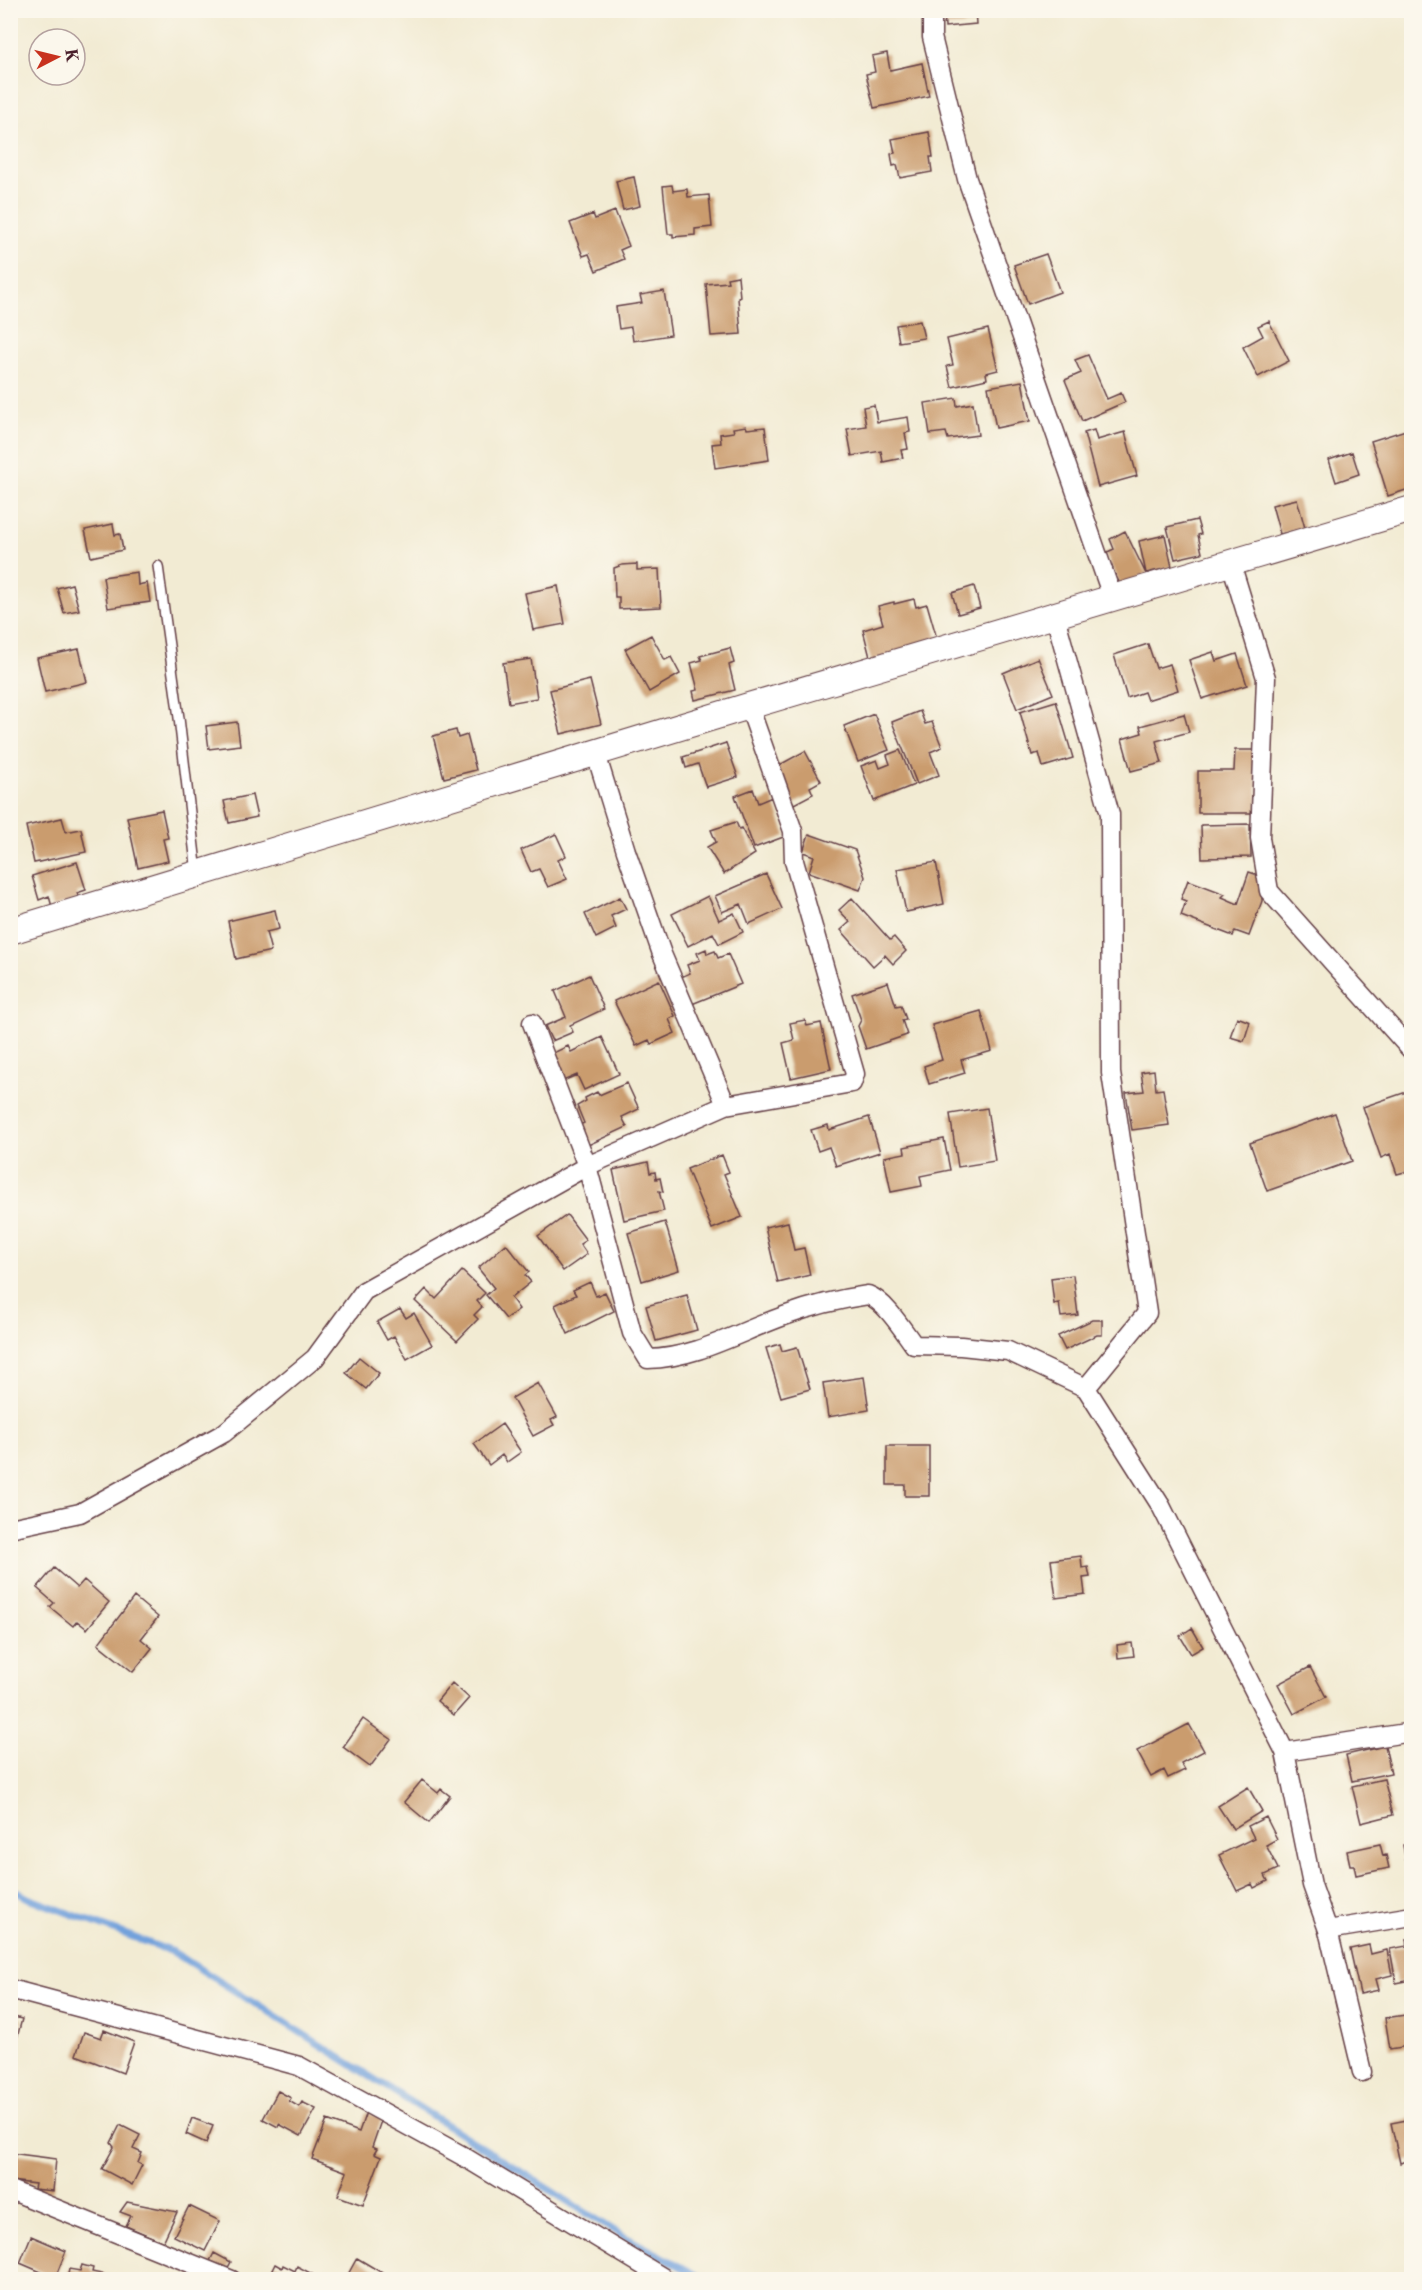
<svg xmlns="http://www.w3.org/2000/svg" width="1422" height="2290" viewBox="0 0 1422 2290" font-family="'Libre Caslon Text',serif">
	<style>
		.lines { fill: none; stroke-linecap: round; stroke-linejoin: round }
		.stream { stroke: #72a1db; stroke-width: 7 }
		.building { fill: #ca9c6e }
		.lane-casing { stroke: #633e44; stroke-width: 12 }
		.street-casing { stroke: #633e44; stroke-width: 21 }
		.secondary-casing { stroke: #633e44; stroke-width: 28 }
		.lane { stroke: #fff; stroke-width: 9 }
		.street { stroke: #fff; stroke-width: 18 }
		.secondary { stroke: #fff; stroke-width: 26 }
	</style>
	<rect width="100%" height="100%" fill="#fbf7ec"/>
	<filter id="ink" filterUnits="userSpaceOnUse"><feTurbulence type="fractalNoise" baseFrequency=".0167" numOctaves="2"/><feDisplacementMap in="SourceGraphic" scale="12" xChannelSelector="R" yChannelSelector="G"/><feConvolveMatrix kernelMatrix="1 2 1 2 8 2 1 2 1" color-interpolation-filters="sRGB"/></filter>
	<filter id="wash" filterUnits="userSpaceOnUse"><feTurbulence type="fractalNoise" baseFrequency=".008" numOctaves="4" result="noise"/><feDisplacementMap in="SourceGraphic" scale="24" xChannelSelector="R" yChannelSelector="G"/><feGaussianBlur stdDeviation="1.35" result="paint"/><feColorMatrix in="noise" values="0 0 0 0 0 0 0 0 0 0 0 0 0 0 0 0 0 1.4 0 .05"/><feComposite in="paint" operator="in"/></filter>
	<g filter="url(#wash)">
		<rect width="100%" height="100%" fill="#f2ebd3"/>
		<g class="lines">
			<!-- stream -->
			<path class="stream" d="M10,1888L28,1898L173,1952L618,2233L706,2280"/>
		</g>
		<g id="blocks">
			<!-- building -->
			<path class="building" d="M944,10H975L976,24L945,27Z
				M887,53L890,70L922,63L929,96L874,108L866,74L875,72L872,56Z
				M929,132L933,157H930L932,172L900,178L897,165L893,166L891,154L895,153L892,139Z
				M634,177L640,206L623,210L616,181Z
				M672,185L673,191L687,189L688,197L709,195L712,227L695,229V235L673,237V234H668L663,186Z
				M615,211L629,246L620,250L624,259L596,271L589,254L583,256L570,223L593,214L595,219Z
				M1046,254L1060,292L1028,304L1014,265Z
				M738,276L740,297L738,298L741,334L711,336L706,284L728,282L727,278Z
				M664,291L671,335L633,341L631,327L619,329L616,307L642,303L640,295Z
				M920,321L924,338L899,342L896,325Z
				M1269,321L1289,361L1258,377L1243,347L1263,336L1258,326Z
				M988,329L998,370L986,373L987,379L952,387L947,366L953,365L947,339Z
				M1088,355L1107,399L1121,393L1125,402L1082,421L1065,380L1081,373L1075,360Z
				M1022,381L1030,421L996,428L988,387Z
				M956,398L957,406L973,403L978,435L948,439L946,432L930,434L925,403Z
				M874,405L877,422L908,417L910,432L905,433L908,449L901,450L903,458L883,462L881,451L852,456L847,429L866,426L863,407Z
				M746,426L747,429L765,427L769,460L715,468L712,444L721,443L720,434L734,432L733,428Z
				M1412,428V488L1388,496L1371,441Z
				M1094,430L1097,440L1125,432L1137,476L1098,487L1084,433Z
				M1352,452L1359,474L1336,482L1329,460Z
				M1297,499L1305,528L1280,534L1272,505Z
				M1197,520L1201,534L1198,535L1202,553L1175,559L1167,527Z
				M113,524L115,535L120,534L123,550L91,557L85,530Z
				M1125,531L1146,574L1121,586L1105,553L1114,549L1110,539Z
				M1165,535L1172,567L1146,573L1139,541Z
				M637,564V570L659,569L661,607L619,609V597H615L614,568L622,565Z
				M137,572L138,585L147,583L150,602L108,608L103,577Z
				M72,584L79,610L64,613L57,588Z
				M558,586L565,624L533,630L525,593Z
				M974,586L980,608L958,614L952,593Z
				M914,599L916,607L927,604L938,642L871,661L863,630L883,624L878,606L894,602V604Z
				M651,635L665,660L671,657L680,674L649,692L625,649Z
				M1148,644L1156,668L1170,664L1178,690L1147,700L1144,692L1127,698L1114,655Z
				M730,648L734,663L729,665L735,690L695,700L693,691L698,690L691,663L702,660L700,656Z
				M79,649L87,682L45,692L37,658Z
				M1213,652L1216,661L1237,654L1247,685L1202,699L1189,660Z
				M1038,658L1053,694L1017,709L1003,673Z
				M531,659L537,698L509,703L503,663Z
				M590,680L601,724L561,734L550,690Z
				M1056,701L1073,758L1043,767L1039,753L1032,755L1020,712Z
				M920,711L925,724L932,722L942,747L930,752L939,775L917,784L892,722Z
				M874,714L889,750L858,762L844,726Z
				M1184,714L1189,732L1156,741L1162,763L1131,771L1122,739L1142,733L1140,726Z
				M237,722L240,745L209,749L206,726Z
				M456,730L458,738L467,735L476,770L444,778L433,736Z
				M726,743L738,777L706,787L698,764L686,768L683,757Z
				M900,750L914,785L874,801L861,766L877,760L880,768L890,764L887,755Z
				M1235,750H1255L1258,813H1198V771H1234Z
				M805,751L821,781L810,787L813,794L794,804L774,768Z
				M753,789L758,803L772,797L786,836L754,848L735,796Z
				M252,795L257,817L229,823L224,801Z
				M162,810L168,838L163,839L168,861L138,868L127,817Z
				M62,818L66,832L81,829L86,852L34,863L26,826Z
				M736,822L739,829L741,828L755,854L724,874L707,847L716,842L711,830Z
				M1250,824L1251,857L1202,858L1201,825Z
				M556,834L566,856L558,860L567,879L548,887L539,869L531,872L521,850Z
				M809,834L855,850L865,877L860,890L809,872L814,856L803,852Z
				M77,862L86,890L77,893L79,899L52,907L49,896L39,900L32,876Z
				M936,862L944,904L906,912L897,869Z
				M1249,872L1261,876L1262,901L1249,936L1235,931L1233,936L1181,916L1186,901L1181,899L1188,880L1225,894L1222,897L1238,904Z
				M766,874L782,909L749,924L741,904L722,912L715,896Z
				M708,896L719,920L734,913L743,932L719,944L713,933L688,946L672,914Z
				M620,897L626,909L611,916L616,928L596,938L585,914Z
				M852,898L890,940L894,937L906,951L893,964L885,955L873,966L841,930L850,922L839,910Z
				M275,910L279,929L266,932L271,951L236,959L228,921Z
				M706,949L707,954L715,951L718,958L728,954L741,984L692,1004L681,977L690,973L687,965L700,960L697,953Z
				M589,975L604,1009L570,1025L573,1032L552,1041L545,1026L566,1017L555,991Z
				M659,980L675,1016L669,1019L675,1033L651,1044L649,1040L636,1046L614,1001Z
				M888,982L896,1006L901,1005L906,1019L902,1020L907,1035L866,1049L858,1026L861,1020L852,994Z
				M981,1011L992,1051L961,1060L965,1073L929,1084L924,1066L942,1060L932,1025Z
				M1237,1017L1250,1022L1244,1041L1230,1037Z
				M805,1020L807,1026L821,1023L831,1069L791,1078L783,1043L794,1040L790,1023Z
				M602,1037L619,1074L584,1090L577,1075L563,1081L551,1054L568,1046L571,1052Z
				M1154,1070L1156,1090L1163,1089L1169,1125L1132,1130L1126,1093L1144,1091L1141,1072Z
				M627,1083L639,1109L622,1117L627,1127L586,1146L577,1126L584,1123L577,1106L586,1101L585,1098L597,1092L599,1095Z
				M1412,1090V1170L1397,1174L1390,1154L1381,1158L1363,1107Z
				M987,1108L995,1161L958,1167L950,1114Z
				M1335,1113L1352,1161L1267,1191L1250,1143Z
				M869,1117L880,1152L836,1166L829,1147L818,1151L811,1130L828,1125L829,1130Z
				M944,1139L950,1170L920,1176L922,1186L891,1192L884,1157L905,1153L904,1147Z
				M722,1155L729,1172L724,1174L742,1217L712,1229L687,1169Z
				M648,1162L650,1173L655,1172L656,1179L660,1178L663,1192L659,1191L664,1211L624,1220L613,1170Z
				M567,1215L586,1240L580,1244L587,1254L563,1271L538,1236Z
				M665,1222L679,1270L642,1281L628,1233Z
				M788,1222L794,1250L804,1248L810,1275L778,1283L765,1227Z
				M506,1244L529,1272L525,1275L531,1282L511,1298L519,1309L506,1319L486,1295L494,1288L478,1268Z
				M462,1271L485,1293L477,1301L482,1307L474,1315L478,1319L457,1341L415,1301L426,1289L436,1299Z
				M1073,1275L1078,1315L1061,1317L1059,1303L1054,1304L1051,1278Z
				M590,1282L596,1296L605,1292L614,1311L568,1334L555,1305L576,1295L573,1290Z
				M687,1295L697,1330L656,1341L646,1306Z
				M400,1309L406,1318L414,1313L432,1345L407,1359L394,1336L387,1340L377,1322Z
				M1092,1320H1102V1335H1097L1065,1350L1058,1336Z
				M780,1344L782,1351L797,1347L810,1389L781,1397L766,1348Z
				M359,1357L379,1373L366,1389L346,1373Z
				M864,1377L869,1410L828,1417L823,1383Z
				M538,1383L557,1417L551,1420L554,1425L533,1436L512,1398Z
				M502,1424L521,1452L507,1462L502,1455L489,1465L474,1444Z
				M887,1446H929V1496H905V1485H887Z
				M1081,1556L1082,1568L1088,1567L1090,1577L1083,1578L1085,1594L1056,1598L1051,1560Z
				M54,1568L77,1588L84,1580L109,1602L87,1629L77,1621L73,1626L50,1607L54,1603L37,1588Z
				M134,1597L158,1617L141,1639L152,1648L133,1672L98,1644Z
				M1192,1628L1203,1647L1191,1654L1180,1636Z
				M1132,1643L1134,1656L1118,1658L1117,1645Z
				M1310,1667L1326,1697L1294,1714L1278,1684Z
				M452,1683L469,1698L454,1715L437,1701Z
				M363,1719L391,1739L370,1767L343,1747Z
				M1189,1724L1204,1751L1181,1763L1185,1770L1168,1778L1164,1770L1151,1777L1137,1751Z
				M1385,1746L1391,1773L1352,1781L1346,1755Z
				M1384,1779L1393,1815L1361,1823L1352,1786Z
				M422,1780L438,1793L441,1789L450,1796L429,1823L404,1802Z
				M1248,1787L1262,1811L1233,1829L1218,1806Z
				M1266,1817L1277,1839L1266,1845L1278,1869L1265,1875L1268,1881L1254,1888L1252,1884L1237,1891L1219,1855L1254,1838L1248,1826Z
				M1412,1842V1867L1407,1868L1403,1845Z
				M1380,1844L1383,1856L1386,1855L1389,1868L1356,1875L1354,1865H1350L1347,1851Z
				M1412,1938V1980L1396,1983L1390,1949L1407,1946L1406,1939Z
				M1369,1945L1371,1954L1387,1950L1392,1975L1376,1979L1379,1990L1360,1994L1350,1949Z
				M1412,2014V2052L1409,2053L1408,2046L1390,2049L1385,2018Z
				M10,2016L22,2019L13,2053L10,2052Z
				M104,2030L134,2042L123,2073L76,2055L84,2032L101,2038Z
				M278,2091L291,2098L289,2101L299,2107L302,2102L316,2109L301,2136L279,2124L278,2127L263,2119Z
				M366,2112L382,2118L372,2147L377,2149L374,2154L381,2157L363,2205L338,2196L347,2172L312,2159L327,2120L359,2132Z
				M192,2118L213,2126L206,2143L186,2134Z
				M1412,2119V2160L1400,2163L1391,2123Z
				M120,2125L140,2135L133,2149L142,2153L138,2163L142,2165L132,2185L102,2169L114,2147L111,2143Z
				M10,2153L56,2159L53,2191L34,2189L35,2184L10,2181Z
				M127,2202L177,2212L163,2242L126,2226L131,2216L120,2212Z
				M189,2206L220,2221L205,2251L174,2236Z
				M31,2236L66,2251L55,2278L20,2263Z
				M214,2253L231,2262L225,2273L209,2263Z
				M357,2258L394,2280H345Z
				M275,2264L282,2268L283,2265L295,2271L297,2266L316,2276L314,2280H267Z
				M82,2265L93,2268L92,2272L111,2276L110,2280H67L69,2269L80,2271Z"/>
		</g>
	</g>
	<g filter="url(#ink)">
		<use href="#blocks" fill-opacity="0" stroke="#633e44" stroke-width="1.5"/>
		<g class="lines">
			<defs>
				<path id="lane" d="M158,566L179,718L197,873"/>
				<path id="street" d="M932,10V37L967,179L1113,599
					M1231,563L1266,678L1260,838L1269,891L1412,1051
					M1055,616L1110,814L1111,1073L1147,1313L1086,1388
					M596,754L626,851L662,954L726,1105
					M532,1023L587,1166L632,1333L648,1359C696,1358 739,1332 784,1316C811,1306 839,1299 868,1295C885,1301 903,1330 914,1345L961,1346L1008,1351L1086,1388L1161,1506L1285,1752L1312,1885L1328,1930L1362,2072
					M10,1528L80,1513L224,1433L315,1358L364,1291L587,1166L726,1105L852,1083L855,1074L794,861L793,831L749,706
					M1285,1752L1412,1732
					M1328,1930L1412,1916
					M10,1989L299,2066L461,2155L667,2280
					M10,2190L232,2280"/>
				<path id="secondary" d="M10,931L749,706L1412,509"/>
			</defs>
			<!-- lane casing -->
			<use href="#lane" class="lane-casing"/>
			<!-- street casing -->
			<use href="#street" class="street-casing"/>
			<!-- secondary casing -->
			<use href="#secondary" class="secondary-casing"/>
			<!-- lane -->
			<use href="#lane" class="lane"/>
			<!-- street -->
			<use href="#street" class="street"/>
			<!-- secondary -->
			<use href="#secondary" class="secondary"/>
		</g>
	</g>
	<!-- margin -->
	<rect width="1422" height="2290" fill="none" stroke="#fbf7ec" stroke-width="36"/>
	<!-- north arrow -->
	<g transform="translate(57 57) rotate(83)"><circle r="28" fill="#fbf7ec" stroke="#b4a19f" stroke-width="1.5"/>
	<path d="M0-4.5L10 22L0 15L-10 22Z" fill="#c8321e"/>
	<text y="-9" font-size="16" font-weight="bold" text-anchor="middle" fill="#4a1f2b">K</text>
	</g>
</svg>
